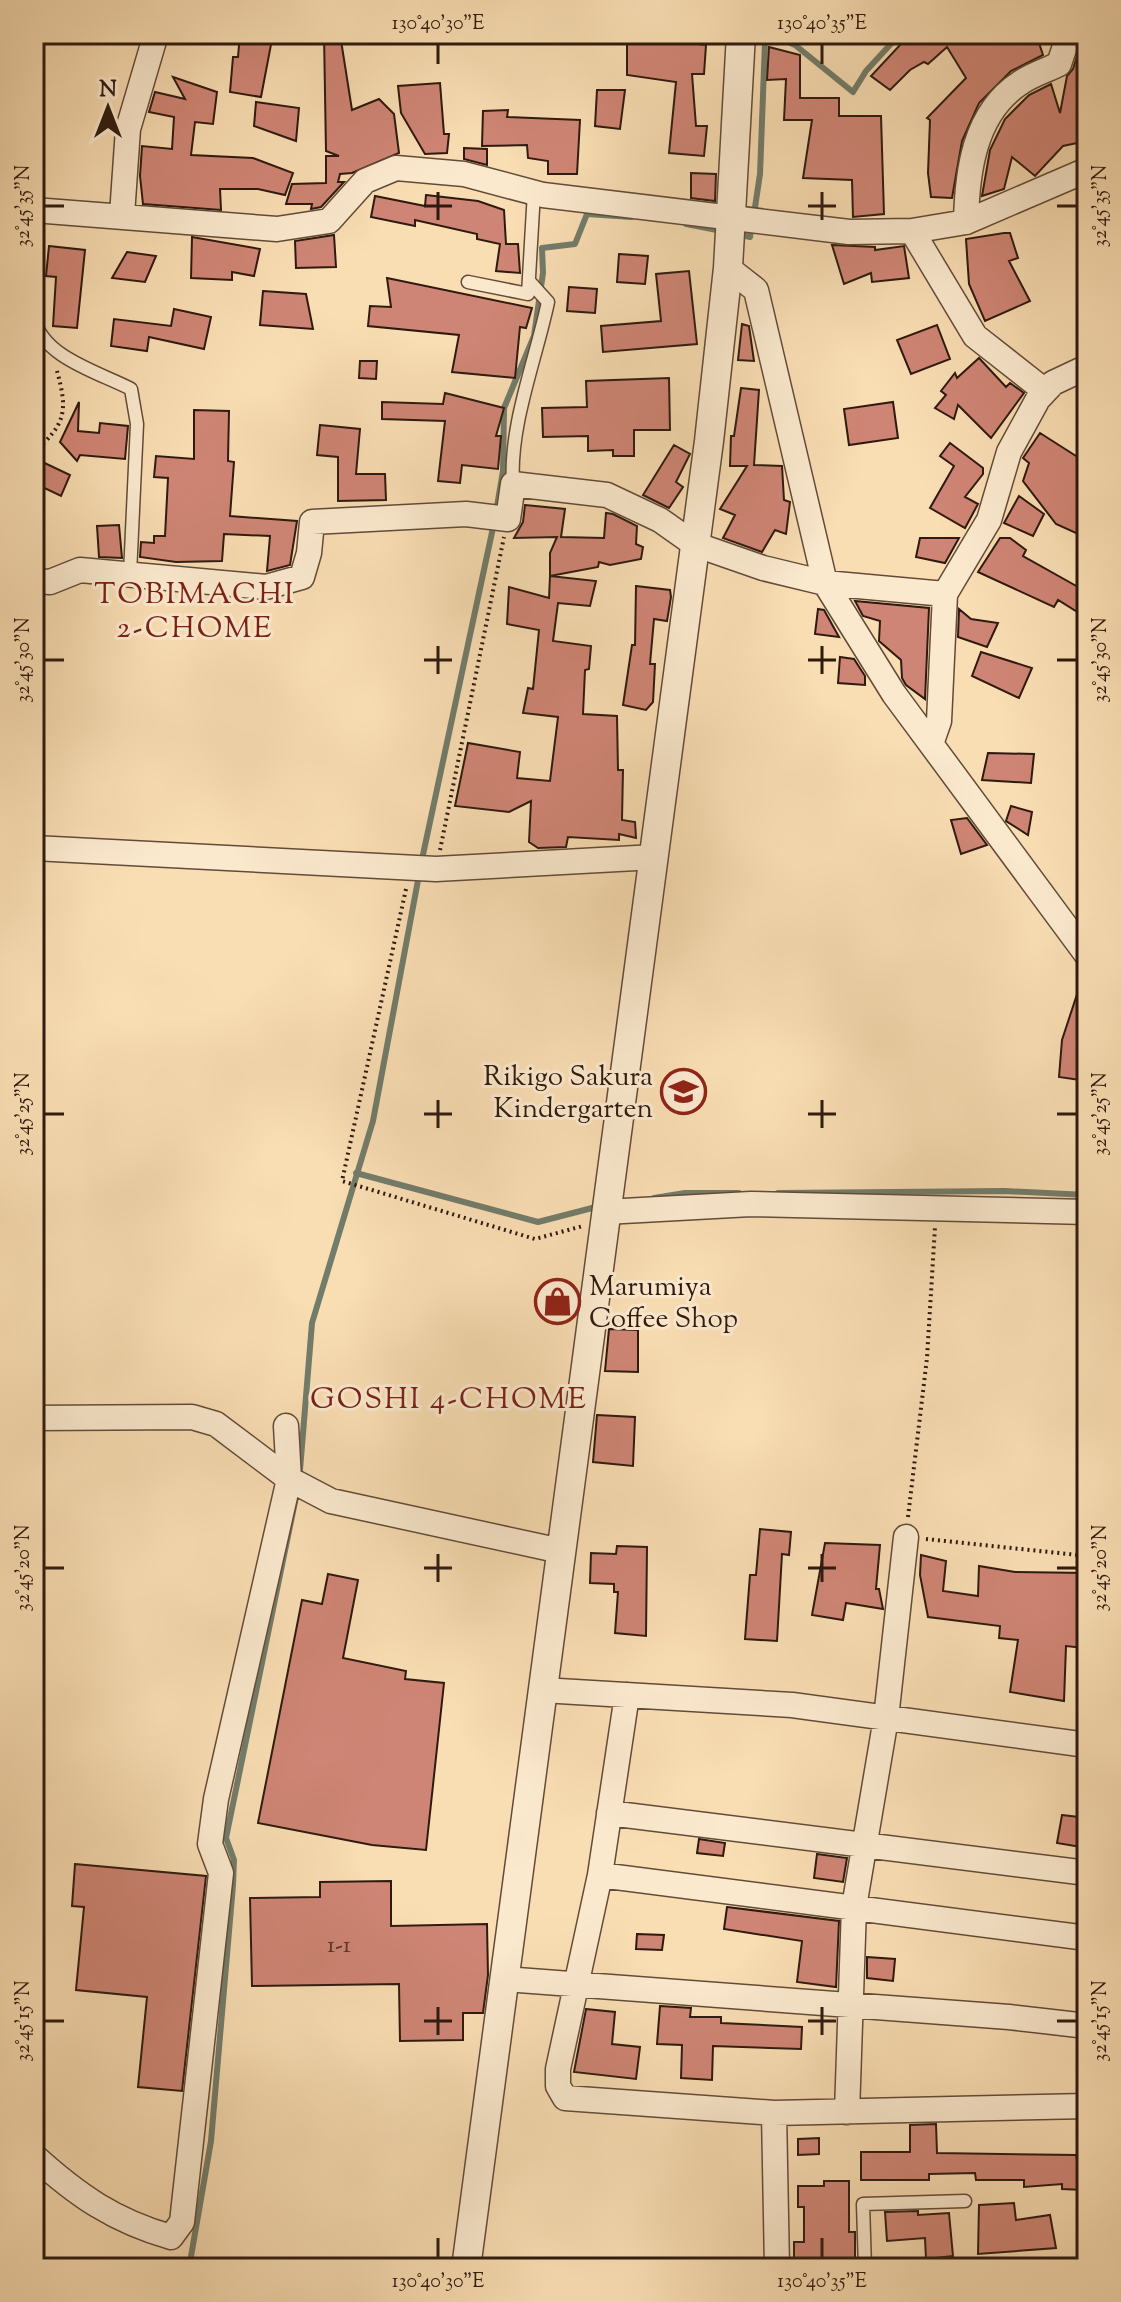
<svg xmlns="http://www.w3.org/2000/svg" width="1121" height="2302" viewBox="0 0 1121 2302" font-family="'Sorts Mill Goudy',serif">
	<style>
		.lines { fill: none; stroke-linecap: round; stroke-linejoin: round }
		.stream { stroke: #727c6a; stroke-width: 6 }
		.building { fill: #cf8575; stroke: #2f1a0f; stroke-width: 2 }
		.service-casing { stroke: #624b38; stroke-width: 15 }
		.minor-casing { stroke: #624b38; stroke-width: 27 }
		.tertiary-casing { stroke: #624b38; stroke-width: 31 }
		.path { stroke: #2f1a0f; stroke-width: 4; stroke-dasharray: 2 4; stroke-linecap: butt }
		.service { stroke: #fbe9ce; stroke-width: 12 }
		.minor { stroke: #fbe9ce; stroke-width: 24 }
		.tertiary { stroke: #fbe9ce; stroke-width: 28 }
		.ticks { fill: none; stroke: #2f1a0f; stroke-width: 3 }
		.labels { text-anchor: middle; stroke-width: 6; stroke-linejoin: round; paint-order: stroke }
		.number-label { font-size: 24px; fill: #573528 }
		.poi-label { font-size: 28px; fill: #2f1a0f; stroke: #fbe9ce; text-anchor: end }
		.neighbourhood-label { font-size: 30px; letter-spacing: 2px; fill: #7a1f14; stroke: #fbe9ce }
		.neatline { fill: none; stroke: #2f1a0f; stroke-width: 3 }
		.ticks-label { font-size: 20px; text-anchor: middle; fill: #2f1a0f }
	</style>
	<rect width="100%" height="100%" fill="#f9ddb3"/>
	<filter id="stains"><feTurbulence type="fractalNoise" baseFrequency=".0025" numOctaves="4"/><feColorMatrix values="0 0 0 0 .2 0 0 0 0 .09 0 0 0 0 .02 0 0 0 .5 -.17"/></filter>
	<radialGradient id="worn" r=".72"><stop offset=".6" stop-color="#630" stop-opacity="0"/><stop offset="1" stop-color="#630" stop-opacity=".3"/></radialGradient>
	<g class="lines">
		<!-- stream -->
		<path class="stream" d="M754,214L760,174L765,42L775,36L795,45L853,92L866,71L900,34
			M686,224L722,231
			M737,234L750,237L752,225
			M496,512L503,471L504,408L534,336L543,273L542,248L575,244L587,214L631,217
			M421,864L494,523
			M356,1173L538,1222L600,1206
			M778,1193L1005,1191L1087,1195
			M654,1198L685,1193H739
			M300,1470L312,1323L373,1121L419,875
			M189,2268L211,2141L233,1885L234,1860L226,1838L296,1497"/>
	</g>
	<!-- building -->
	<path class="building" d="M240,34H273L261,97L230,92L233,57H238Z
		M324,34H340L352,110L379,99L394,114L399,153L352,173L340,174L338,182H344L321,207L311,209L312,204H286L292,184L326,183V156H339L326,151Z
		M917,34H1036L1043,55L1011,71L979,103L962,141L952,198L931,197L928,173L930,120L927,118L966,78L947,47L928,64L924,62L910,70L890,90L871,76L900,45Z
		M1084,34H1087V141L1063,146L1035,176L1012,157L1004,189L982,196L990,150L1005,119L1029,95L1051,84L1060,113L1067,76L1073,69Z
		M664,40L706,45L704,74H692L696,126H707L704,156L669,153L676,82L627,75V42Z
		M769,47L800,55V98H839V116H881L884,214L853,217L852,180L803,178L812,120H784L786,79L767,80Z
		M173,77L217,92L213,124L195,122L191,155L253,158L293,173L285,195L258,189H220L221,210L143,204L140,176L142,146L172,149L174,117L149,112L155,92L185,99Z
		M440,83L444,134H449L447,153L425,154L401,113L398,86Z
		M597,90H625L620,129L595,126Z
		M256,102L299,108L296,141L254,126Z
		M508,110L507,117L580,120L577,174H548V161L528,158L527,145L482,146L483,111Z
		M464,148L487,149V165L464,159Z
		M691,173L716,174L715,201L691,198Z
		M426,195L478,201L504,210L506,244H518L520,273L496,271L500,244L477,239V234L415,220V226L371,217L375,196L425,206Z
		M1004,233H1010L1018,258L1009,261L1030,301L985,321L969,284L966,239Z
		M334,235L336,267L296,268L295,241Z
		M192,237L260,249L254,276L232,272V280L191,278Z
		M832,245L875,247V250L904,246L909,278L872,282L871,273L844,284Z
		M49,246L85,250L77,328L53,326L56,277L46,276Z
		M127,252L156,256L145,282L112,278Z
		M619,254L648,256L645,284L617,282Z
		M689,271L697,344L603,352L601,326L661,321L656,274Z
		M387,278L532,308L526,328L520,327L515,378L452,372L459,335L368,326L370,306L391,307Z
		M569,287L597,289L595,313L567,311Z
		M263,291L306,294L313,329L260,325Z
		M174,309L211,317L204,349L149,337L147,351L111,346L114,319L171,326Z
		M742,324L749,326L754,361L738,360Z
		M937,325L950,359L911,374L897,340Z
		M979,358L1006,387L1010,383L1024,393L991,438L958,405L954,419L935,408L946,395L941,391L955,373L957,378Z
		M360,361H377L376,379L359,378Z
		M669,378L670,430H634V456H613V450L588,451V436L543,437L542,408L587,407L586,381Z
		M741,388L759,390L754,465L782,466L784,500L790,502L786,534L775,530L762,552L723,538L735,515L720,509L747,466H730L731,436H734Z
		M445,393L504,408L496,436H501L498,469L462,465L460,483L438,481L445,421L382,419V402L443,404Z
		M79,402L78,431L99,433L100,423L128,426L125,459L80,455L77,461L60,442Z
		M893,402L898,438L849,445L844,409Z
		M194,410L229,411L228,461L234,462L230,516L297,521L290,565L267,571L270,536L224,534L222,561L176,562L140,557L141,542L154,543V536H165L168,478L154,477L156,456L194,459Z
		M320,425L360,429L356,474H385L386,500L338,501V457L317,455Z
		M1040,433L1087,463V538L1056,524L1023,481L1029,463L1023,458Z
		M950,443L983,468V474L965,497L978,504L965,528L930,508L954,466L940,456Z
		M674,445L690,454L676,482L683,487L669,508L643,495Z
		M34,458L70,475L61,496L34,483Z
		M1019,496L1044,514L1033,536L1004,523Z
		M525,505L565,509L561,537L604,538L606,513L613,514L637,526L636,544L643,547L641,559L610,565L599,562L598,567L550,576V553L557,537L514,538L523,522Z
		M119,525L122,558L99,557L97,526Z
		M920,538H959L945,563L916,557Z
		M1000,538H1010L1026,550L1023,556L1087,592V618L1058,600L1054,607L978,572Z
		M550,576L596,581L590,606L558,603L553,641L591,646L589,669L585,670L583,714L617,716L618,770H623L622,820L635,822L636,838L619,834V840L568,837L566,847L538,848L529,842L531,801L509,812L455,806L468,743L520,752L517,778L550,781L558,717L523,713L528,688L533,689L539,630L507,624L509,587L549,598Z
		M636,586L670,590L671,597L667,621L654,619L650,664H655L653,702L646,710L623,705L632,645H635Z
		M855,601L929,608L925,699L906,685L902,678L901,660L879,641L880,621L863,616Z
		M818,609L824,610L839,637L815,634Z
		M959,609L971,619L998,623L987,647L958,637Z
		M981,652L1032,668L1019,698L972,676Z
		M840,657L854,659L865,676V685L838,683Z
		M988,753L1034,754L1031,783L982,780Z
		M1011,806L1032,812L1028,835L1006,821Z
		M967,818L987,845L961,854L951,820Z
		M1084,973L1087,974V1081L1059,1077L1062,1040Z
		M609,1329L638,1330V1372L605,1371Z
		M597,1415L635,1417L633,1466L593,1462Z
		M760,1529L791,1532L789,1555L782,1554L777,1641L745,1639L750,1575H756Z
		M825,1543L880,1545L876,1589H879L883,1609L846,1603L843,1620L812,1615Z
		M617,1546L647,1547L646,1636L615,1633L618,1592H614V1584L590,1583L591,1553L616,1554Z
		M921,1555L946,1561L943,1591L978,1596L979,1566L1015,1572L1087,1573V1635L1084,1648L1066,1646L1064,1701L1010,1692L1018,1640L999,1638L1000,1626L928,1617L920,1575Z
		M328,1574L358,1580L343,1658L406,1671L405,1679L444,1683L426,1850L372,1845L258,1823L302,1600L322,1604Z
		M1062,1815L1087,1818V1848L1057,1843Z
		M699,1839L725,1843L723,1856L697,1853Z
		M817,1854L847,1858L843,1882L814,1878Z
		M75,1864L206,1876L182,2091L138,2087L147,1997L76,1990L84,1907L72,1906Z
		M391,1881V1926L487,1924L488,1975L483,2013H463V2040L400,2041L399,1984L252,1986L250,1898L320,1897V1882Z
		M727,1907L839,1921L836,1987L797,1982L802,1941L724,1929Z
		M637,1934L664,1935L662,1950L636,1949Z
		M867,1957L895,1959L893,1981L867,1978Z
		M660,2006L691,2008L690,2017H721V2023L802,2027L801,2049L713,2046L712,2080L681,2078L682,2045L657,2044Z
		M586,2009L615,2012L612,2044L640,2047L636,2079L574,2072Z
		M936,2124L937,2153L1076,2155L1083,2190L1062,2189V2184L1024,2187V2180H976L975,2173L929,2174V2180H861V2152H910V2125Z
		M819,2138V2154L798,2155V2139Z
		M824,2181H849V2232H855V2258L794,2261V2242H804V2207H798V2186H824Z
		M1014,2203L1016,2220L1050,2215L1056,2248L978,2254L979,2205Z
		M918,2211V2215L949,2213L953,2256L926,2259L925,2238L887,2241L885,2212Z"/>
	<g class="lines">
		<defs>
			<path id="service" d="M34,279L38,210
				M468,282L528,294L534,192
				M34,318C42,357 98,372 131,389L137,424L130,574
				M513,484C509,426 536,359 548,302L529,281
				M865,2268L863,2204L965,2201"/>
			<path id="minor" d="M34,210L277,229L329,221L365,181L396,168L464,174L543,195L849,232L912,231L966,222L1087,170
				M122,215L128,129L156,34
				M966,222C967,172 974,113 1020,83C1031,75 1047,70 1059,64L1069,34
				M912,231L975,336L1045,391
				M728,268L756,290L825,583L894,694L1087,955
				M34,581L50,582L80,570L266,587L302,577L309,553L312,522L466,514L508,519L513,484L607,495L660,520L694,544L763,568L825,583L945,594
				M931,744L939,721L945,594L989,520L1009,452L1038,399L1053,383L1087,367
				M34,848L436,869L655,857
				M605,1212L751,1204L1087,1212
				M34,1418L192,1417L216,1424L289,1479L331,1501L561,1551
				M542,1690L792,1705L1087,1745
				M627,1695L600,1875L558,2069V2086L565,2098L774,2113L1087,2106
				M609,1813L1087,1873
				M600,1875L1087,1938
				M504,1979L1009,2017L1087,2026
				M847,2112L854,1907L886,1718L906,1537
				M774,2113L777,2268
				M34,2156C77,2195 114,2221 171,2237L182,2222L221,1873L210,1844L216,1799L289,1479L286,1426"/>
			<path id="tertiary" d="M466,2268L709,441L728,268L741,34"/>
		</defs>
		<!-- service casing -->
		<use href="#service" class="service-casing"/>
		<!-- minor casing -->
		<use href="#minor" class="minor-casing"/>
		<!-- tertiary casing -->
		<use href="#tertiary" class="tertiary-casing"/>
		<!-- path -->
		<path class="path" d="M34,452C66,424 68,411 57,371
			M440,850L504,537
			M406,889L342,1181L535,1239L583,1226
			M908,1517L927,1358L935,1227
			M926,1539L1087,1556"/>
		<!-- service -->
		<use href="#service" class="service"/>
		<!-- minor -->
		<use href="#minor" class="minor"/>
		<!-- tertiary -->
		<use href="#tertiary" class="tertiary"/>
	</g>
	<!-- ticks -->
	<path class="ticks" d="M438,44V64M822,44V64M438,192V220M822,192V220M44,206H64M424,206H452M808,206H836M1057,206H1077M438,646V674M822,646V674M44,660H64M424,660H452M808,660H836M1057,660H1077M438,1100V1128M822,1100V1128M44,1114H64M424,1114H452M808,1114H836M1057,1114H1077M438,1554V1582M822,1554V1582M44,1568H64M424,1568H452M808,1568H836M1057,1568H1077M438,2007V2035M822,2007V2035M44,2021H64M424,2021H452M808,2021H836M1057,2021H1077M438,2238V2258M822,2238V2258"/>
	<!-- icons -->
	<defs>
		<symbol id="school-ring" viewBox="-11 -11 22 22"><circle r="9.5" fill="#fbe9ce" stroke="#8f2418" stroke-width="1.5"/><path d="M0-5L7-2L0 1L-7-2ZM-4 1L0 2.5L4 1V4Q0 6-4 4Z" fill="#8f2418"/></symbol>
		<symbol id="shop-ring" viewBox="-11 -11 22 22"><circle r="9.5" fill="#fbe9ce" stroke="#8f2418" stroke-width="1.5"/><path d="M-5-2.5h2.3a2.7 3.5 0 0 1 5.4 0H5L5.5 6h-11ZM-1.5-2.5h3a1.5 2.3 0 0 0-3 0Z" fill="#8f2418"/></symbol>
	</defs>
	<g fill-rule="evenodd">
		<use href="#school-ring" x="658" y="1066" width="51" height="51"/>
		<use href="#shop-ring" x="532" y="1276" width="51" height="51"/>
	</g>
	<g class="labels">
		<!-- number labels -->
		<g class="number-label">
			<text x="339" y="1952">1-1</text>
		</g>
		<!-- poi labels -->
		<g class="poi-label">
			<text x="653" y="1085">Rikigo Sakura<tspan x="653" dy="32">Kindergarten</tspan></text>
			<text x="589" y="1295" text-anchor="start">Marumiya<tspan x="589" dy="32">Coffee Shop</tspan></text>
		</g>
		<!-- neighbourhood labels -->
		<g class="neighbourhood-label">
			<text x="195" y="603">TOBIMACHI<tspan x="195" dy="34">2-CHOME</tspan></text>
			<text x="449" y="1408">GOSHI 4-CHOME</text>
		</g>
	</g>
	<!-- margin -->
	<rect width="1121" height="2302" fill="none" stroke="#f9ddb3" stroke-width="88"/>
	<!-- north arrow -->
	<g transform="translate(108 108)" stroke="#fbe9ce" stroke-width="6" paint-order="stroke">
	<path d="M0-6L14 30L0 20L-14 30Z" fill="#2f1a0f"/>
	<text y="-12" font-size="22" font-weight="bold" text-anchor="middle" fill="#2f1a0f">N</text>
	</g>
	<rect x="44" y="44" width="1033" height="2214" class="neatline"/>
	<g class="ticks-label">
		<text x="438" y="29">130°40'30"E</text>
		<text x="822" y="29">130°40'35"E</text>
		<text transform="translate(22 206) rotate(-90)" y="7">32°45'35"N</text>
		<text transform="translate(1099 206) rotate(-90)" y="7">32°45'35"N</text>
		<text transform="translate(22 660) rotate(-90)" y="7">32°45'30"N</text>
		<text transform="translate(1099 660) rotate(-90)" y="7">32°45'30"N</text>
		<text transform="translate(22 1114) rotate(-90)" y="7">32°45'25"N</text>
		<text transform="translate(1099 1114) rotate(-90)" y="7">32°45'25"N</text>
		<text transform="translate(22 1568) rotate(-90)" y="7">32°45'20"N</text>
		<text transform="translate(1099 1568) rotate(-90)" y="7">32°45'20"N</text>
		<text transform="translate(22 2021) rotate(-90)" y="7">32°45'15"N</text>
		<text transform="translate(1099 2021) rotate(-90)" y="7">32°45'15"N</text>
		<text x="438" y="2287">130°40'30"E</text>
		<text x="822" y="2287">130°40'35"E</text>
	</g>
	<rect width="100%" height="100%" filter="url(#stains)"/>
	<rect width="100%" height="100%" fill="url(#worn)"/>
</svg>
